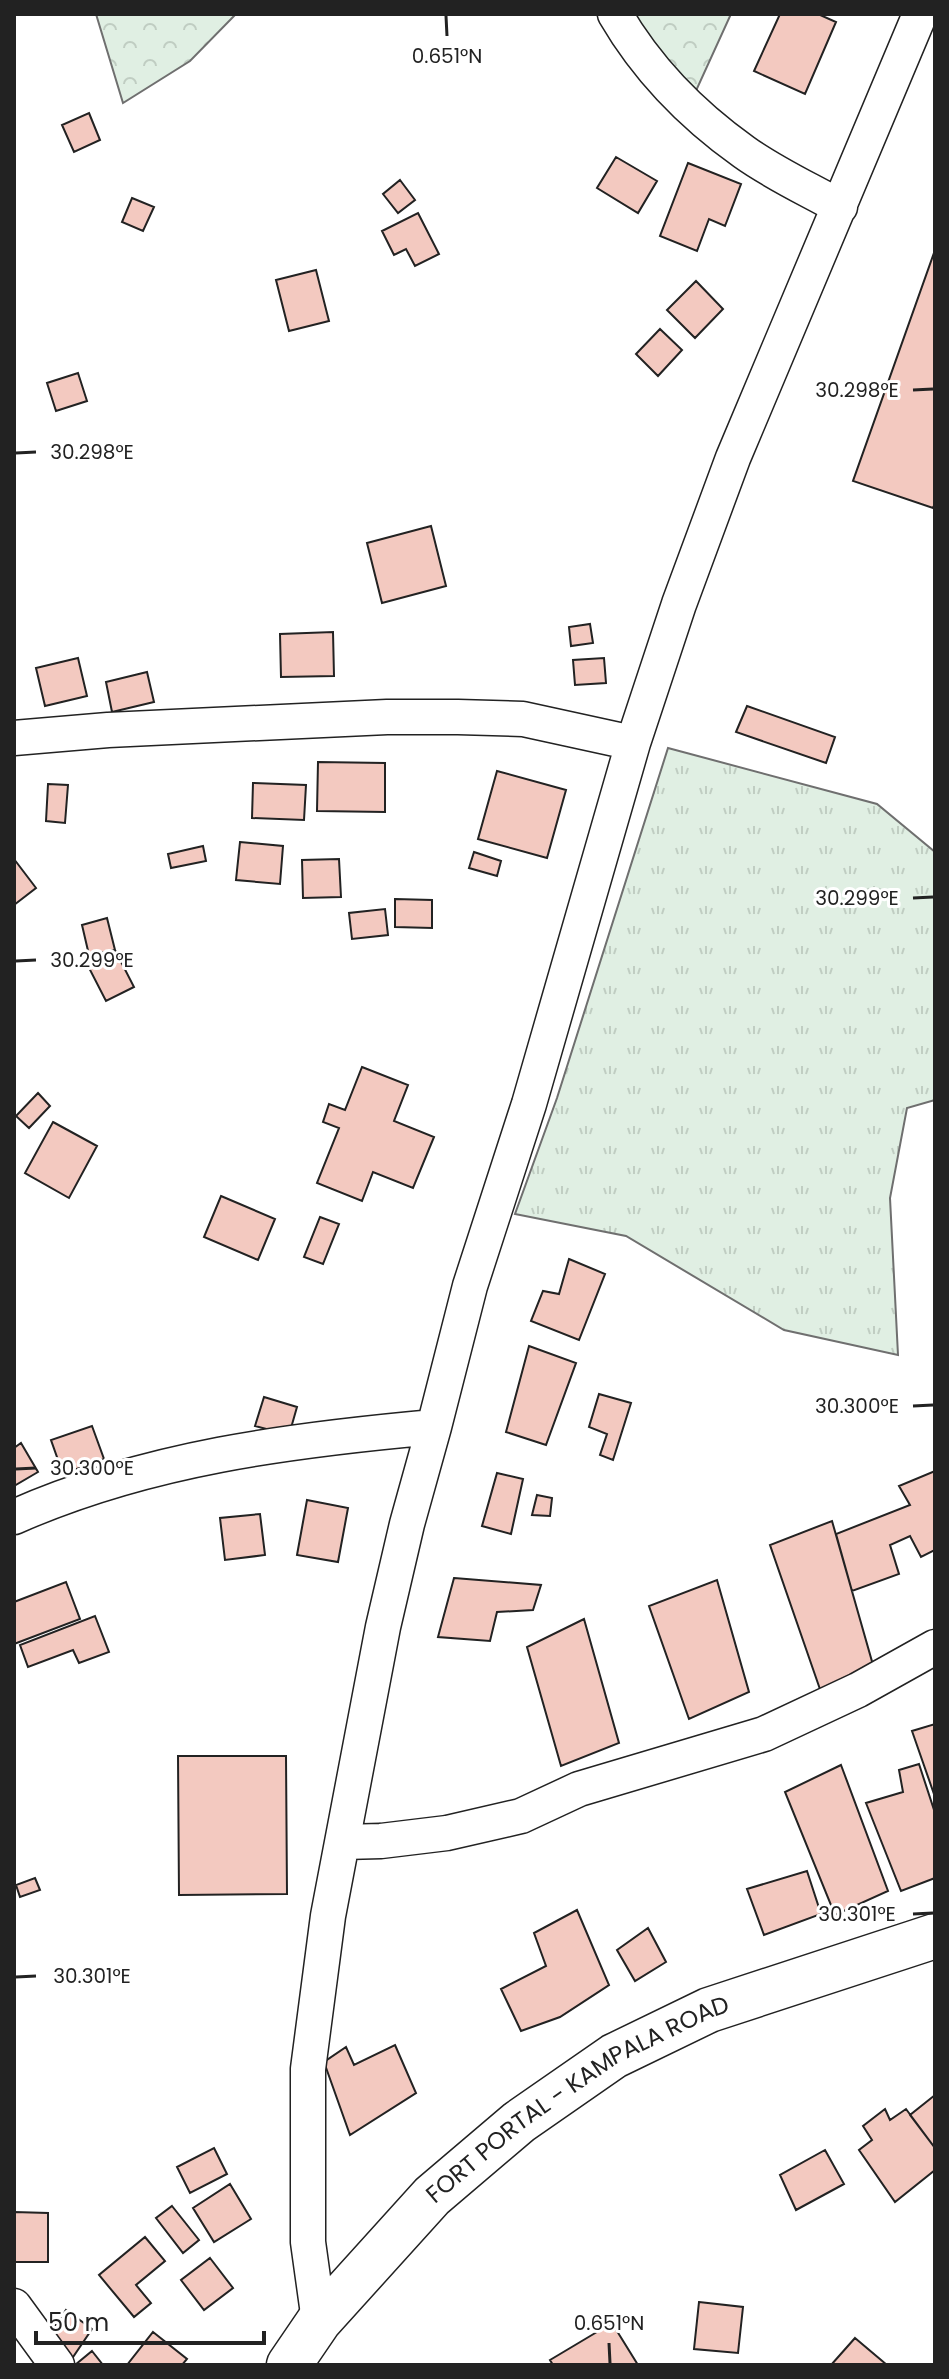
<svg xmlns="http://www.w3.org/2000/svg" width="949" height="2379" viewBox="0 0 949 2379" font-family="Poppins,sans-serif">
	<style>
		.grass { fill: url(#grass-tufts); stroke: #6f6f6f; stroke-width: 2 }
		.forest { fill: url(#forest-crowns); stroke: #6f6f6f; stroke-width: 2 }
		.building { fill: #f3c9c0; stroke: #222; stroke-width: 2 }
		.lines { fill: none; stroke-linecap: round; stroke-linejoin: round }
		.minor-casing { stroke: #222; stroke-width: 37 }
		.highway-casing { stroke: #222; stroke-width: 47 }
		.minor { stroke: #fff; stroke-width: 34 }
		.highway { stroke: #fff; stroke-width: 44 }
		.ticks { fill: none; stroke: #222; stroke-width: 3 }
		.labels { text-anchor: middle; stroke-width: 6; stroke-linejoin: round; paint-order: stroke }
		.street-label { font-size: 24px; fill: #222; stroke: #fff }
		.ticks-label { font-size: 20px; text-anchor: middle; fill: #222; stroke: #fff; stroke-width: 6; stroke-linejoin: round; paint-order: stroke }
	</style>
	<defs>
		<pattern id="grass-tufts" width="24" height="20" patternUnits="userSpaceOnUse" patternTransform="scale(2)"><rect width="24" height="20" fill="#e0efe3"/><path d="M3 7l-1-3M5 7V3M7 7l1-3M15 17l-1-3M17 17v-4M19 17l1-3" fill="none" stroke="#c0cdc2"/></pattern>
		<pattern id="forest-crowns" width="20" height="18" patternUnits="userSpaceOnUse" patternTransform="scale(2)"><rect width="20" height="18" fill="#e0efe3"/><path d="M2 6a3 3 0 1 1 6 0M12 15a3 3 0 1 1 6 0" fill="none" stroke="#c0cdc2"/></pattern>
	</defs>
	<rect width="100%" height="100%" fill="#fff"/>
	<!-- grass -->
	<path class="grass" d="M668,748L877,804L935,852V1100L907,1108L890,1198L898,1355L784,1330L626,1236L515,1214L557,1098Z"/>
	<!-- forest -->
	<path class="forest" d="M96,14H236L190,61L123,103Z
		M625,14H731L695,93Z"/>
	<!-- building -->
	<path class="building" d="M780,14H818L836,22L805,94L754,71Z
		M89,113L100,140L74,152L62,125Z
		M616,157L657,181L638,213L597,188Z
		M688,163L741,184L725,226L709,219L697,251L660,236Z
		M400,180L415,200L398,213L383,194Z
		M132,198L154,207L143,231L122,222Z
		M418,213L439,254L415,266L406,249L394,255L382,231Z
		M935,250V503L933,508L853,481Z
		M316,270L329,321L289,331L276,280Z
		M696,281L723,309L695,338L667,310Z
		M660,329L682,350L658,376L636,354Z
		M78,373L87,401L56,411L47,383Z
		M431,526L446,586L382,603L367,543Z
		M590,624L593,643L571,646L569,627Z
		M333,632L334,676L281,677L280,634Z
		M78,658L87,696L45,706L36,668Z
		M604,658L606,683L575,685L573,660Z
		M147,672L154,702L112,712L106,682Z
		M747,706L835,737L826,763L736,732Z
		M318,762L385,763V812L317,811Z
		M497,771L566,790L547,858L478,839Z
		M253,783L306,785L304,820L252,818Z
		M48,784L68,785L65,823L46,821Z
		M240,842L283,846L280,884L236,880Z
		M203,846L206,861L171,868L168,854Z
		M474,852L501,861L497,876L469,868Z
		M14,859L36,888L14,905Z
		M339,859L341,897L303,898L302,860Z
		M395,899L432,900V928L395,927Z
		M385,909L388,935L352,939L349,913Z
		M107,918L115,950L89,955L82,925Z
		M115,950L134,987L106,1001L87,964Z
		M362,1067L408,1085L394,1121L434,1137L413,1188L373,1172L362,1201L317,1183L339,1128L323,1122L329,1104L345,1110Z
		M38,1093L50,1106L29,1128L16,1116Z
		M53,1122L97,1146L69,1198L25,1173Z
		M221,1196L275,1219L258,1260L204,1237Z
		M320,1217L339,1224L323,1264L304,1257Z
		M569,1259L605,1274L579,1340L531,1321L543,1291L559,1294Z
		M529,1346L576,1363L546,1445L506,1432Z
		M599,1394L631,1403L613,1460L600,1455L607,1434L589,1427Z
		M264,1397L297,1407L289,1435L255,1426Z
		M92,1426L104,1459L63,1474L51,1440Z
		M21,1443L38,1472L14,1486V1448Z
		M935,1471V1550L921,1557L910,1536L890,1545L899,1574L852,1591L836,1534L910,1505L899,1486Z
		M497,1473L523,1479L511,1534L482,1526Z
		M537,1495L552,1498L550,1516L532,1515Z
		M307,1500L348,1508L338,1562L297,1555Z
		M260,1514L265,1555L225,1560L220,1518Z
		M832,1521L875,1672L822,1695L770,1545Z
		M454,1578L541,1585L533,1610L497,1612L490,1641L438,1637Z
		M717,1580L749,1692L689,1719L649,1606Z
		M66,1582L80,1619L14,1644V1602Z
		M95,1616L109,1652L79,1663L73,1650L28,1667L20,1645Z
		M584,1619L619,1743L561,1766L527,1647Z
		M935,1724V1797L912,1731Z
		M178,1756H286L287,1894L179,1895Z
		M919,1764L935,1813V1878L901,1891L866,1803L903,1792L899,1770Z
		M841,1765L888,1891L835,1915L785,1792Z
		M807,1871L821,1914L764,1935L747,1889Z
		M35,1878L40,1890L20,1897L16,1885Z
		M577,1910L609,1985L560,2017L521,2031L501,1989L546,1966L534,1933Z
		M648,1928L666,1962L635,1981L617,1950Z
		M395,2045L416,2093L350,2135L324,2062L346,2047L354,2065Z
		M935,2095V2148L910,2115Z
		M885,2109L890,2120L906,2109L935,2148V2170L895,2202L859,2150L872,2140L863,2126Z
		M214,2148L227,2174L190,2193L177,2167Z
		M825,2150L844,2184L796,2210L780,2175Z
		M230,2184L251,2219L214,2242L193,2208Z
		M172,2206L199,2240L183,2253L156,2218Z
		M14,2212L48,2213V2262H14Z
		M145,2237L165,2261L136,2285L151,2303L134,2317L99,2275Z
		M210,2258L233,2288L204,2310L181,2280Z
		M699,2302L743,2307L738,2353L694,2349Z
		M66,2310L92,2329L71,2360L44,2341Z
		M612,2323L638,2365H553L550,2360Z
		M153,2332L187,2359L182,2365H127Z
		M855,2338L887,2365H831Z
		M92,2351L103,2365H75Z"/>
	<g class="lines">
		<defs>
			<path id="minor" d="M615,14C647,69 692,115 744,152C773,173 808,189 840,207
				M14,738L108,730L387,717H458L523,719L633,743
				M14,1517C147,1458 291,1440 434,1427
				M344,1842L381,1841L447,1833L521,1816L579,1789L764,1734L858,1690L935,1647
				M14,2306L57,2365
				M319,2321L308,2242V2069L328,1916L383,1627L407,1524L434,1427L470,1286L529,1104L633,743L679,604L733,458L920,14"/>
			<g id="highway">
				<path id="s1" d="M289,2365L319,2321L432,2196L519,2122L614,2056L709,2010L935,1936"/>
			</g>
		</defs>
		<!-- minor casing -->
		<use href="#minor" class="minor-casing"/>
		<!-- highway casing -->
		<use href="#highway" class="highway-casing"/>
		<!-- minor -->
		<use href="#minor" class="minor"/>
		<!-- highway -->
		<use href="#highway" class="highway"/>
	</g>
	<!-- ticks -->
	<path class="ticks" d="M446,16L447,36M913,390L933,389M16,453L36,452M913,898L933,897M16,961L36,960M913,1406L933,1405M16,1469L36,1468M913,1914L933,1913M16,1977L36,1976M609,2343L610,2363"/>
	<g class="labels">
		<!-- street labels -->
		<g class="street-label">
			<text dy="8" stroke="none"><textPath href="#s1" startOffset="398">FORT PORTAL - KAMPALA ROAD</textPath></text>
		</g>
	</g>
	<g class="ticks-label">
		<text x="447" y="63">0.651°N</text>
		<text x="857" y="397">30.298°E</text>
		<text x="92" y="459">30.298°E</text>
		<text x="857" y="905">30.299°E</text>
		<text x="92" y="967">30.299°E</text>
		<text x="857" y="1413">30.300°E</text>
		<text x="92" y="1475">30.300°E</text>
		<text x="857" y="1921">30.301°E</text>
		<text x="92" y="1983">30.301°E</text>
		<text x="609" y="2330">0.651°N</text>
	</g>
	<!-- border -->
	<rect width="949" height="2379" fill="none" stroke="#222222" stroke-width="32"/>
	<!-- scale -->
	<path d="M36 2331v12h228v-12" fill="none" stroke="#222222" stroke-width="4"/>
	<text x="48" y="2331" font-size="24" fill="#222222" stroke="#ffffff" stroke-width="6" paint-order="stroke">50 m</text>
</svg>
